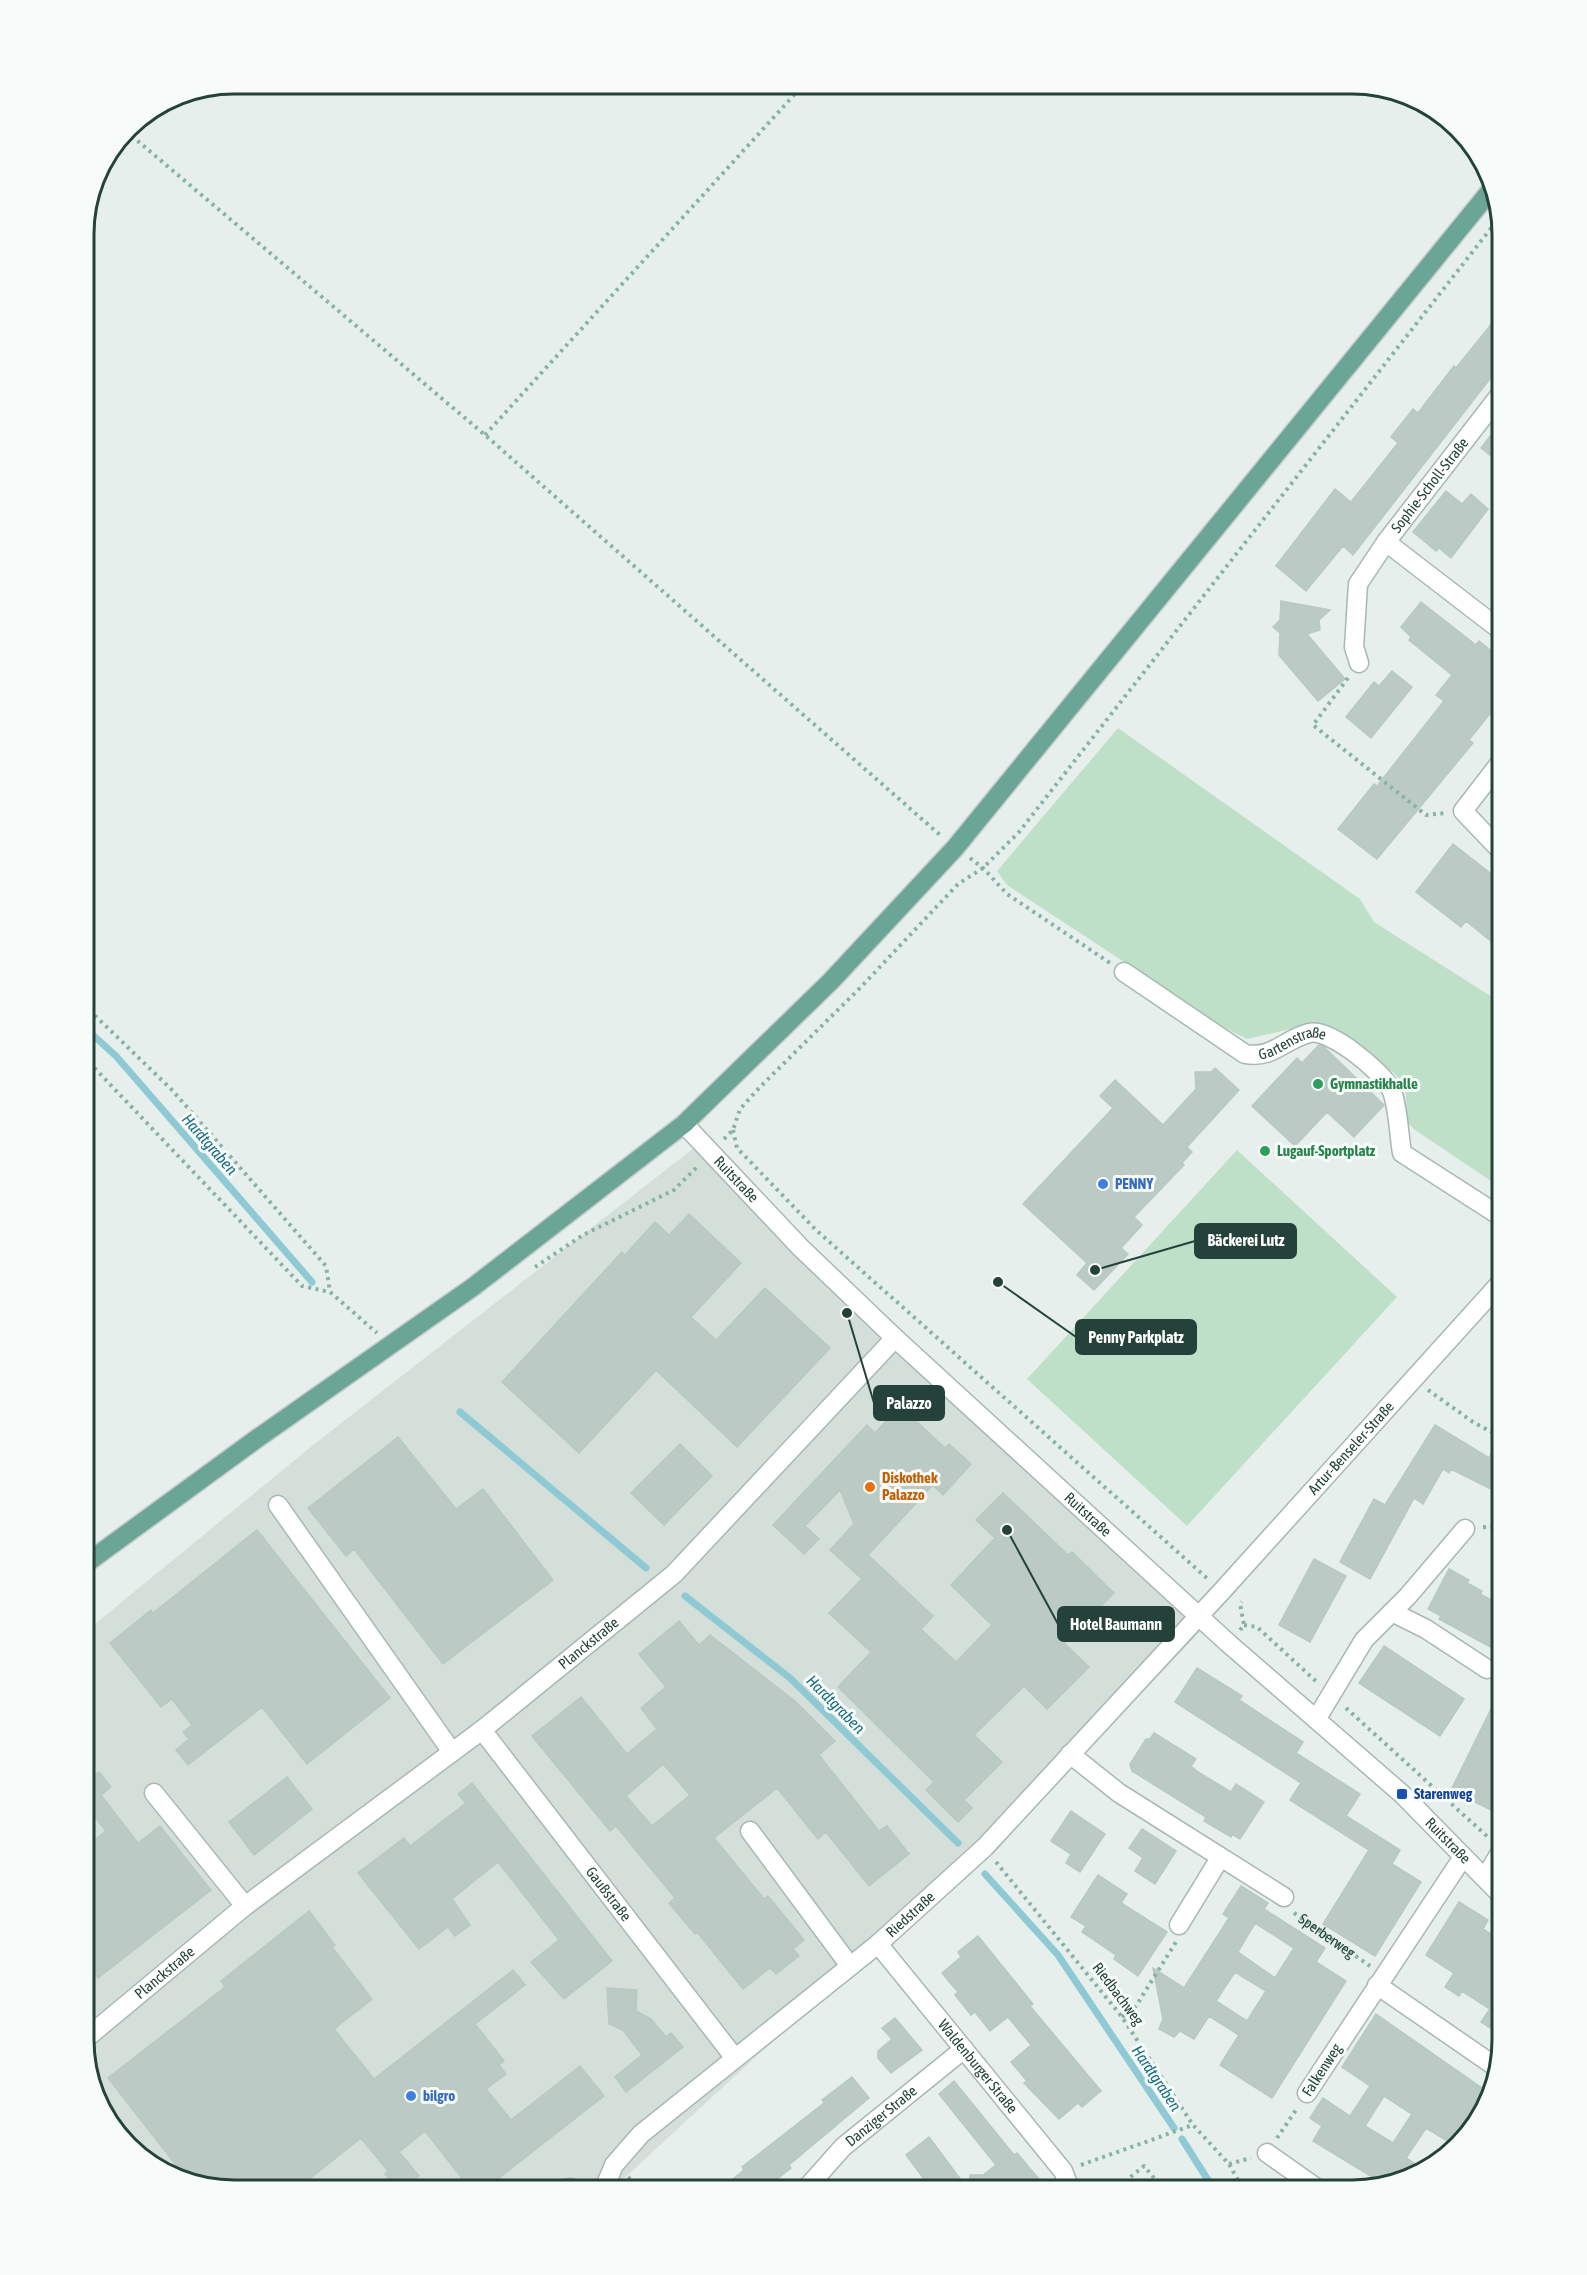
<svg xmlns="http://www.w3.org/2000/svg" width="1587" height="2275" viewBox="0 0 1587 2275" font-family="'Asap Condensed',sans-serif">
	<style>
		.built { fill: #d4dfda }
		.green { fill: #bfe0c8 }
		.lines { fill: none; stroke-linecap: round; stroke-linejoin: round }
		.stream { stroke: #8ec9d4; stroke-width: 7 }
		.building { fill: #bbcac4; stroke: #b8c9c2; stroke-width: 1.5; fill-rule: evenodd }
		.minor-casing { stroke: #a8b8b2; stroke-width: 21 }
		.major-casing { stroke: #c2cac8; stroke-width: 21 }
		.path { stroke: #86b3a5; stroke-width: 4; stroke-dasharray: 3 4.5; stroke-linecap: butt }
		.minor { stroke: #fff; stroke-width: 18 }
		.major { stroke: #6aa596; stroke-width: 18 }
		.leisure-dot { fill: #2e9e5b; stroke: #f7fbf9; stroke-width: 2 }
		.shop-dot { fill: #3f7fe0; stroke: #f7fbf9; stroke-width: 2 }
		.food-dot { fill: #e8710a; stroke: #f7fbf9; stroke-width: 2 }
		.transit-dot { fill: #1a4fb4; stroke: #f7fbf9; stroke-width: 2 }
		.labels { text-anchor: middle; stroke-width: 6; stroke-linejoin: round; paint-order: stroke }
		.street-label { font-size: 15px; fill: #24423a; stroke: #f7fbf9 }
		.leisure-label { font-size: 15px; font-weight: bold; fill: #27864d; stroke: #f7fbf9; text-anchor: start }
		.shop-label { font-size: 15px; font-weight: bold; fill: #366cbe; stroke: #f7fbf9; text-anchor: start }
		.food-label { font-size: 15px; font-weight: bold; fill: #c56008; stroke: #f7fbf9; text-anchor: start }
		.transit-label { font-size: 15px; font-weight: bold; fill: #164399; stroke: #f7fbf9; text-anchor: start }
		.water-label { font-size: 16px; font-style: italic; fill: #1c6f80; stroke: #f7fbf9 }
		.rim { fill: none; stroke: #24423a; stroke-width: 3 }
		.leader { fill: none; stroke: #24423a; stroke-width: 2 }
		.callout-dot { fill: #24423a; stroke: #f7fbf9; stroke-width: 2 }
		.callout { fill: #24423a; stroke: #24423a; stroke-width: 2 }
		.callout-label { font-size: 16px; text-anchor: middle; font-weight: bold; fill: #fff }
	</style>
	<rect width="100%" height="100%" fill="#e6efeb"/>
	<!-- built -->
	<path class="built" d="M699,1144L1214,1617L983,1859L849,1971L619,2183L617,2191H225L159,2171L104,2116L84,2041V1633L312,1446Z"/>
	<!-- green -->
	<path class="green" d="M1118,728L1360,899L1374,922L1503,1004V1189L1415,1130L1408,1123L1405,1087L1394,1073L1331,1027L1316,1023L1247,1039L1222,1026L1007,885L997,871Z
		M1237,1150L1397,1297L1187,1526L1027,1379Z"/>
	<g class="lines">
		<!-- stream -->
		<path class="stream" d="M84,1027L116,1056L312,1282
			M460,1412L646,1568
			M685,1596L790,1678L958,1843
			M985,1874L1058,1955L1174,2128
			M1182,2139L1215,2191"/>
	</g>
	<!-- building -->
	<path class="building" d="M1493,322L1503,330V362L1353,555L1343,546L1306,591L1276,566L1335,489L1351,502L1398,443L1391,437L1413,409L1418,413L1454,366L1456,368Z
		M1503,420V466L1481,448Z
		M1446,491L1462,504L1471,494L1488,509L1451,558L1439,548L1436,551L1413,532Z
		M1281,601L1330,610L1319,620L1320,630L1307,634L1345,679L1318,701L1279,655L1280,633L1273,627L1280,620Z
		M1421,602L1476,645L1479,641L1503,660V697L1469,740L1473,743L1377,859L1338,829L1374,784L1377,786L1444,701L1436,695L1452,675L1409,640L1411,637L1401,627Z
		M1392,671L1412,687L1371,738L1346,717L1374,682L1379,686Z
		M1453,844L1503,883V951L1466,921L1461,927L1416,892Z
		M1319,1045L1324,1047L1384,1105L1354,1137L1327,1112L1295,1146L1252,1106L1297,1058L1302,1063Z
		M1215,1068L1239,1090L1187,1147L1192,1152L1182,1163L1184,1165L1134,1217L1142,1225L1121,1248L1128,1254L1094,1290L1077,1275L1087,1263L1023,1204L1113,1108L1100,1096L1115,1080L1163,1125L1196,1089L1195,1072H1211Z
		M689,1214L741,1263L691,1317L716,1340L765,1288L830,1348L737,1447L656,1370L579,1453L502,1382L622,1252L625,1255L655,1222L669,1235Z
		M900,1406L945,1448L949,1444L971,1464L943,1495L933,1485L868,1555L933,1616L921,1629L956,1662L992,1625L951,1585L995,1538L976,1520L1003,1493L1068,1555L1072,1552L1114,1593L1064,1643L1089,1667L1047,1709L1024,1686L974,1735L1002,1762L964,1800L972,1808L958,1822L926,1790L934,1782L838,1687L871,1652L829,1613L862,1579L830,1550L854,1524L840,1490L805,1526L819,1539L804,1554L773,1525L867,1425L875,1433Z
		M1435,1425L1489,1458L1503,1430V1495L1451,1469L1449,1473L1443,1469L1423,1504L1414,1498L1370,1579L1340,1562L1374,1499L1385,1505Z
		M398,1437L456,1509L483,1489L553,1580L443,1664L354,1549L346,1556L308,1508Z
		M680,1444L712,1476L664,1525L631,1493Z
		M257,1530L390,1698L307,1764L262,1707L188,1765L176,1750L189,1739L183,1732L192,1725L172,1699L161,1707L110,1643L151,1610L153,1613Z
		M1314,1559L1346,1576L1310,1642L1279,1625Z
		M1449,1569L1469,1580L1467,1583L1482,1591L1480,1594L1503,1606V1640L1496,1650L1439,1619L1441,1616L1428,1609Z
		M679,1621L699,1645L710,1635L795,1701L835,1741L819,1755L879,1831L887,1826L909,1854L869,1886L826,1832L818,1839L777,1788L714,1838L764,1899L768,1896L804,1940L793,1949L799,1956L776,1974L770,1968L743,1989L697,1932L695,1934L669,1903L675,1898L616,1826L610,1831L532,1736L581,1697L627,1754L657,1729L641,1708L666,1687L639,1654ZM663,1764L690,1795L652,1826L626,1796Z
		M1384,1646L1464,1699L1440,1736L1359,1683Z
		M1197,1668L1242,1696L1239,1700L1303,1742L1296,1753L1360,1794L1346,1816L1400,1850L1392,1864L1421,1882L1375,1956L1323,1924L1369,1850L1290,1800L1301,1783L1175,1702Z
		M1503,1685V1816L1451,1790Z
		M1154,1733L1196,1759L1191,1766L1198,1772L1231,1792L1236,1784L1264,1802L1240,1839L1232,1834L1231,1837L1204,1821L1206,1817L1132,1771L1130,1764L1146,1739H1150Z
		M99,1772L111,1787L101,1795L138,1843L160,1826L211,1890L98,1978L84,1960V1848L106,1831L86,1806L84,1808V1774L89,1780Z
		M287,1777L312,1809L254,1855L229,1822Z
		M472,1783L612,1961L564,1999L531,1962L559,1940L498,1862L452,1899L470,1925L455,1936L448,1927L419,1949L358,1873L404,1838L410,1846L466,1803L458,1794Z
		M1071,1811L1105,1834L1080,1872L1066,1863L1071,1854L1051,1841Z
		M1142,1829L1176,1851L1155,1884L1135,1871L1143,1858L1129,1848Z
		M1098,1875L1127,1894L1121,1903L1167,1932L1138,1976L1114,1959L1116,1955L1082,1932L1086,1926L1071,1917Z
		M1241,1886L1268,1903L1264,1909L1325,1948L1316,1962L1346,1981L1272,2098L1220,2065L1239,2035L1209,2016L1194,2039L1180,2031L1174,2037L1159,2029L1163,2019L1153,1968L1184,1988L1229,1918L1223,1914ZM1255,1923L1294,1948L1275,1978L1238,1952ZM1235,1972L1266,1991L1247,2021L1216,2001Z
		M1459,1902L1488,1920L1483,1929L1503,1942V2036L1481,2022L1490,2009L1462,1991L1459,1996L1445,1987L1454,1973L1426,1955Z
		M309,1911L335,1945L332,1947L372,1999L334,2029L374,2079L513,1970L525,1985L475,2024L504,2061L499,2065L506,2074L486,2089L511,2120L580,2066L604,2096L482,2191H472L425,2131L399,2152L419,2176L400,2191L385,2174L388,2171L361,2138L294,2191H225L187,2179L108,2078L225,1987L221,1981Z
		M978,1936L1033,2004L1030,2006L1101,2091L1082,2107L1078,2103L1059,2119L1024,2083L1027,2081L1011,2062L1031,2045L1008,2017L990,2031L975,2012L971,2015L955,1995L958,1992L942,1973L961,1957L958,1952Z
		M607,1988L637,1990L636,2011L651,2019L666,2037L671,2033L683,2047L626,2092L615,2077L642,2055L623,2030L609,2024Z
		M1376,2014L1489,2093L1470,2123L1474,2125L1454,2145L1426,2128L1406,2158L1426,2171L1382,2183L1313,2141L1322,2126L1310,2118L1323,2098L1350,2116L1370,2086L1342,2067ZM1384,2096L1412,2114L1393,2143L1365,2126Z
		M895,2018L922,2050L891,2073L878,2058V2051L892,2039L882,2028Z
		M852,2077L869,2098L789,2165L791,2168L762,2191H718L744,2170L742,2167L824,2103L822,2100Z
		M954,2081L1014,2155L1017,2153L1038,2178L1022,2191H933L906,2155L929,2137L967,2188L970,2186V2175H983L996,2165L939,2094Z"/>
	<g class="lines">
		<defs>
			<g id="minor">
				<path d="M1386,542L1503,632"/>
				<path id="s2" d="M1359,663L1354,647L1358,584L1386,542L1503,391"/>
				<path d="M1503,853L1463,811L1503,759"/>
				<path id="s3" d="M1124,972L1245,1054C1273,1059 1283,1040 1309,1033C1330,1028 1381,1071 1391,1089C1398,1104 1399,1136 1402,1153L1503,1218"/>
				<path id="s4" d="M684,1124L800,1247L895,1338L1228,1643L1402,1794L1503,1897"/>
				<path d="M278,1505L452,1752"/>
				<path d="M1392,1612L1426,1629L1487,1669"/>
				<path d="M1317,1718L1364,1640L1408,1596L1465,1529"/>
				<path id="s5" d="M482,1730L734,2057"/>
				<path d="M1070,1754L1119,1793L1284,1897"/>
				<path d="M154,1793L245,1906"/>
				<path d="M750,1831L850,1966"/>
				<path d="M1485,1878L1503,1848"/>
				<path d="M1179,1925L1220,1858"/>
				<path id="s6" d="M878,1944L1063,2171L1071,2191"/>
				<path d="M1377,1985L1496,2067"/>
				<path id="s7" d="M84,2040L245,1906L482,1730L674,1574L895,1338"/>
				<path d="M1307,2093L1463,1857"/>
				<path d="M103,2110L107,2118"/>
				<path d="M1267,2153L1321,2191"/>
				<path d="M551,2191L571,2188L579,2191"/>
				<path id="s8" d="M603,2191L614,2165L641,2134L878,1944L985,1847L1222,1591L1503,1280"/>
				<path id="s9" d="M804,2191L843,2147L964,2049"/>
			</g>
			<path id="major" d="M84,1565L255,1440L473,1287L684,1124L831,981L955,848L1491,190"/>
		</defs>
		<!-- minor casing -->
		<use href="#minor" class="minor-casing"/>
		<!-- major casing -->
		<use href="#major" class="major-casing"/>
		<!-- path -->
		<g class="path">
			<path d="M126,131L485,435L940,835"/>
			<path d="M485,435L804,84"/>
			<path d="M1348,678L1313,725L1426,815L1447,813"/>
			<path d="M970,858L983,868L1007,894L1110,963"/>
			<path d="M84,1005L173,1091L326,1266L330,1292"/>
			<path d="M84,1057L302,1286L330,1292L377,1333"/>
			<path d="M733,1130L737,1148L816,1230L1208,1579"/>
			<path d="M724,1139L733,1130L740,1109L760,1087L861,987L958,884L983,868L1019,832L1499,218"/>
			<path d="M535,1267L583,1235L674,1190L698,1166"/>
			<path d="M1428,1390L1473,1422L1503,1438"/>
			<path d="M1483,1527L1503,1528"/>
			<path d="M1244,1625L1257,1627L1318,1683"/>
			<path d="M1240,1630L1244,1625L1240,1604L1242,1602"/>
			<path d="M1346,1708L1489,1838"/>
			<path d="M996,1862L1122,2017L1193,2125L1229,2164L1244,2191"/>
			<path id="s1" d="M1294,1913L1370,1966"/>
			<path d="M1122,2017L1136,2006L1176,1942"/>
			<path d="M1277,2138L1298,2107"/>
			<path d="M1229,2164L1251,2158"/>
			<path d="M1081,2165L1193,2125"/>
			<path d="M628,2177L642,2191"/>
			<path d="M1113,2191L1144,2166L1165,2191"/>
		</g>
		<!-- minor -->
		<use href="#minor" class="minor"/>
		<!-- major -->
		<use href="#major" class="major"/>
	</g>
	<!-- markers -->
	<g class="leisure-dot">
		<circle cx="1318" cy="1084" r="6"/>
		<circle cx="1265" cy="1151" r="6"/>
	</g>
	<g class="shop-dot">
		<circle cx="1103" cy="1184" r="6"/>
		<circle cx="411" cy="2096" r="6"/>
	</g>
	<circle class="food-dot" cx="870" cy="1487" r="6"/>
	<rect class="transit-dot" x="1396" y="1788" width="12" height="12" rx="3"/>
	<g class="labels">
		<!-- street labels -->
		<g class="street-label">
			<text dy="5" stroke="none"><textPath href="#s2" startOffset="202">Sophie-Scholl-Straße</textPath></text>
			<text dy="5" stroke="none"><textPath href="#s3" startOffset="196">Gartenstraße</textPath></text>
			<text dy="5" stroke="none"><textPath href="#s4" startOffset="76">Ruitstraße</textPath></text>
			<text dy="5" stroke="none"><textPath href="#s8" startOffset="1059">Artur-Benseler-Straße</textPath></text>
			<text dy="5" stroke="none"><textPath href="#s4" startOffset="562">Ruitstraße</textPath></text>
			<text dy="5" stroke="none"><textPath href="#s7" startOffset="642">Planckstraße</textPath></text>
			<text dy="5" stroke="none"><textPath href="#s4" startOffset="1048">Ruitstraße</textPath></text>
			<text dy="5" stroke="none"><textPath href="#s5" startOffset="207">Gaußstraße</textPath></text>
			<text dy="5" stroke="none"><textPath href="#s8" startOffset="417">Riedstraße</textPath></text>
			<text dy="5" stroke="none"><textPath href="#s1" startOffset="40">Sperberweg</textPath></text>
			<text dy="5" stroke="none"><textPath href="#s7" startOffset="105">Planckstraße</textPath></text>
			<text transform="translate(1118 1994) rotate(53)" y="5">Riedbachweg</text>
			<text dy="5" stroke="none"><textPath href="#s6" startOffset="158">Waldenburger Straße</textPath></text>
			<text transform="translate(1322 2070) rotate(-57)" y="5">Falkenweg</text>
			<text dy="5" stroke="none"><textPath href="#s9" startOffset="108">Danziger Straße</textPath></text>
		</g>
		<!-- leisure labels -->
		<g class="leisure-label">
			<text x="1330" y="1089">Gymnastikhalle</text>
			<text x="1277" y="1156">Lugauf-Sportplatz</text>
		</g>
		<!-- shop labels -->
		<g class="shop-label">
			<text x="1115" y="1189">PENNY</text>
			<text x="423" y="2101">bilgro</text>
		</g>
		<!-- food labels -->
		<g class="food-label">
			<text x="882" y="1483">Diskothek<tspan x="882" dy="17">Palazzo</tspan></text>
		</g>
		<!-- transit labels -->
		<g class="transit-label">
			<text x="1414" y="1799">Starenweg</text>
		</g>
		<!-- water labels -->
		<g class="water-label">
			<text transform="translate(210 1144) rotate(49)" y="6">Hardtgraben</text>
			<text transform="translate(836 1704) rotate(45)" y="6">Hardtgraben</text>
			<text transform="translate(1157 2078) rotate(56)" y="6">Hardtgraben</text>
		</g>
	</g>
	<!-- crop -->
	<path d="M0 0H1587V2275H0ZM234 94H1352A140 140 0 0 1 1492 234V2040A140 140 0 0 1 1352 2180H234A140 140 0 0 1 94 2040V234A140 140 0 0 1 234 94Z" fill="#f7fbf9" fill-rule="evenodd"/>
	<path class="rim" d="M234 94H1352A140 140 0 0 1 1492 234V2040A140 140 0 0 1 1352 2180H234A140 140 0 0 1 94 2040V234A140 140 0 0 1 234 94Z"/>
	<!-- callouts -->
	<path class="leader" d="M1095 1270L1195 1241M998 1282L1076 1337M847 1313L874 1403M1007 1530L1058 1624"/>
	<g class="callout-dot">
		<circle cx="1095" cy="1270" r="6"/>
		<circle cx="998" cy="1282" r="6"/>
		<circle cx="847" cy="1313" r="6"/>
		<circle cx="1007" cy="1530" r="6"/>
	</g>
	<g class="callout">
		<rect x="1195" y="1224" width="101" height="34" rx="6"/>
		<rect x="1076" y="1320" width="120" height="34" rx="6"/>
		<rect x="874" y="1386" width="70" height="34" rx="6"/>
		<rect x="1058" y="1607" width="116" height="34" rx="6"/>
	</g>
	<g class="callout-label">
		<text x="1246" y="1246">Bäckerei Lutz</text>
		<text x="1136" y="1343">Penny Parkplatz</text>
		<text x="909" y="1409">Palazzo</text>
		<text x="1116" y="1630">Hotel Baumann</text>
	</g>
</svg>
